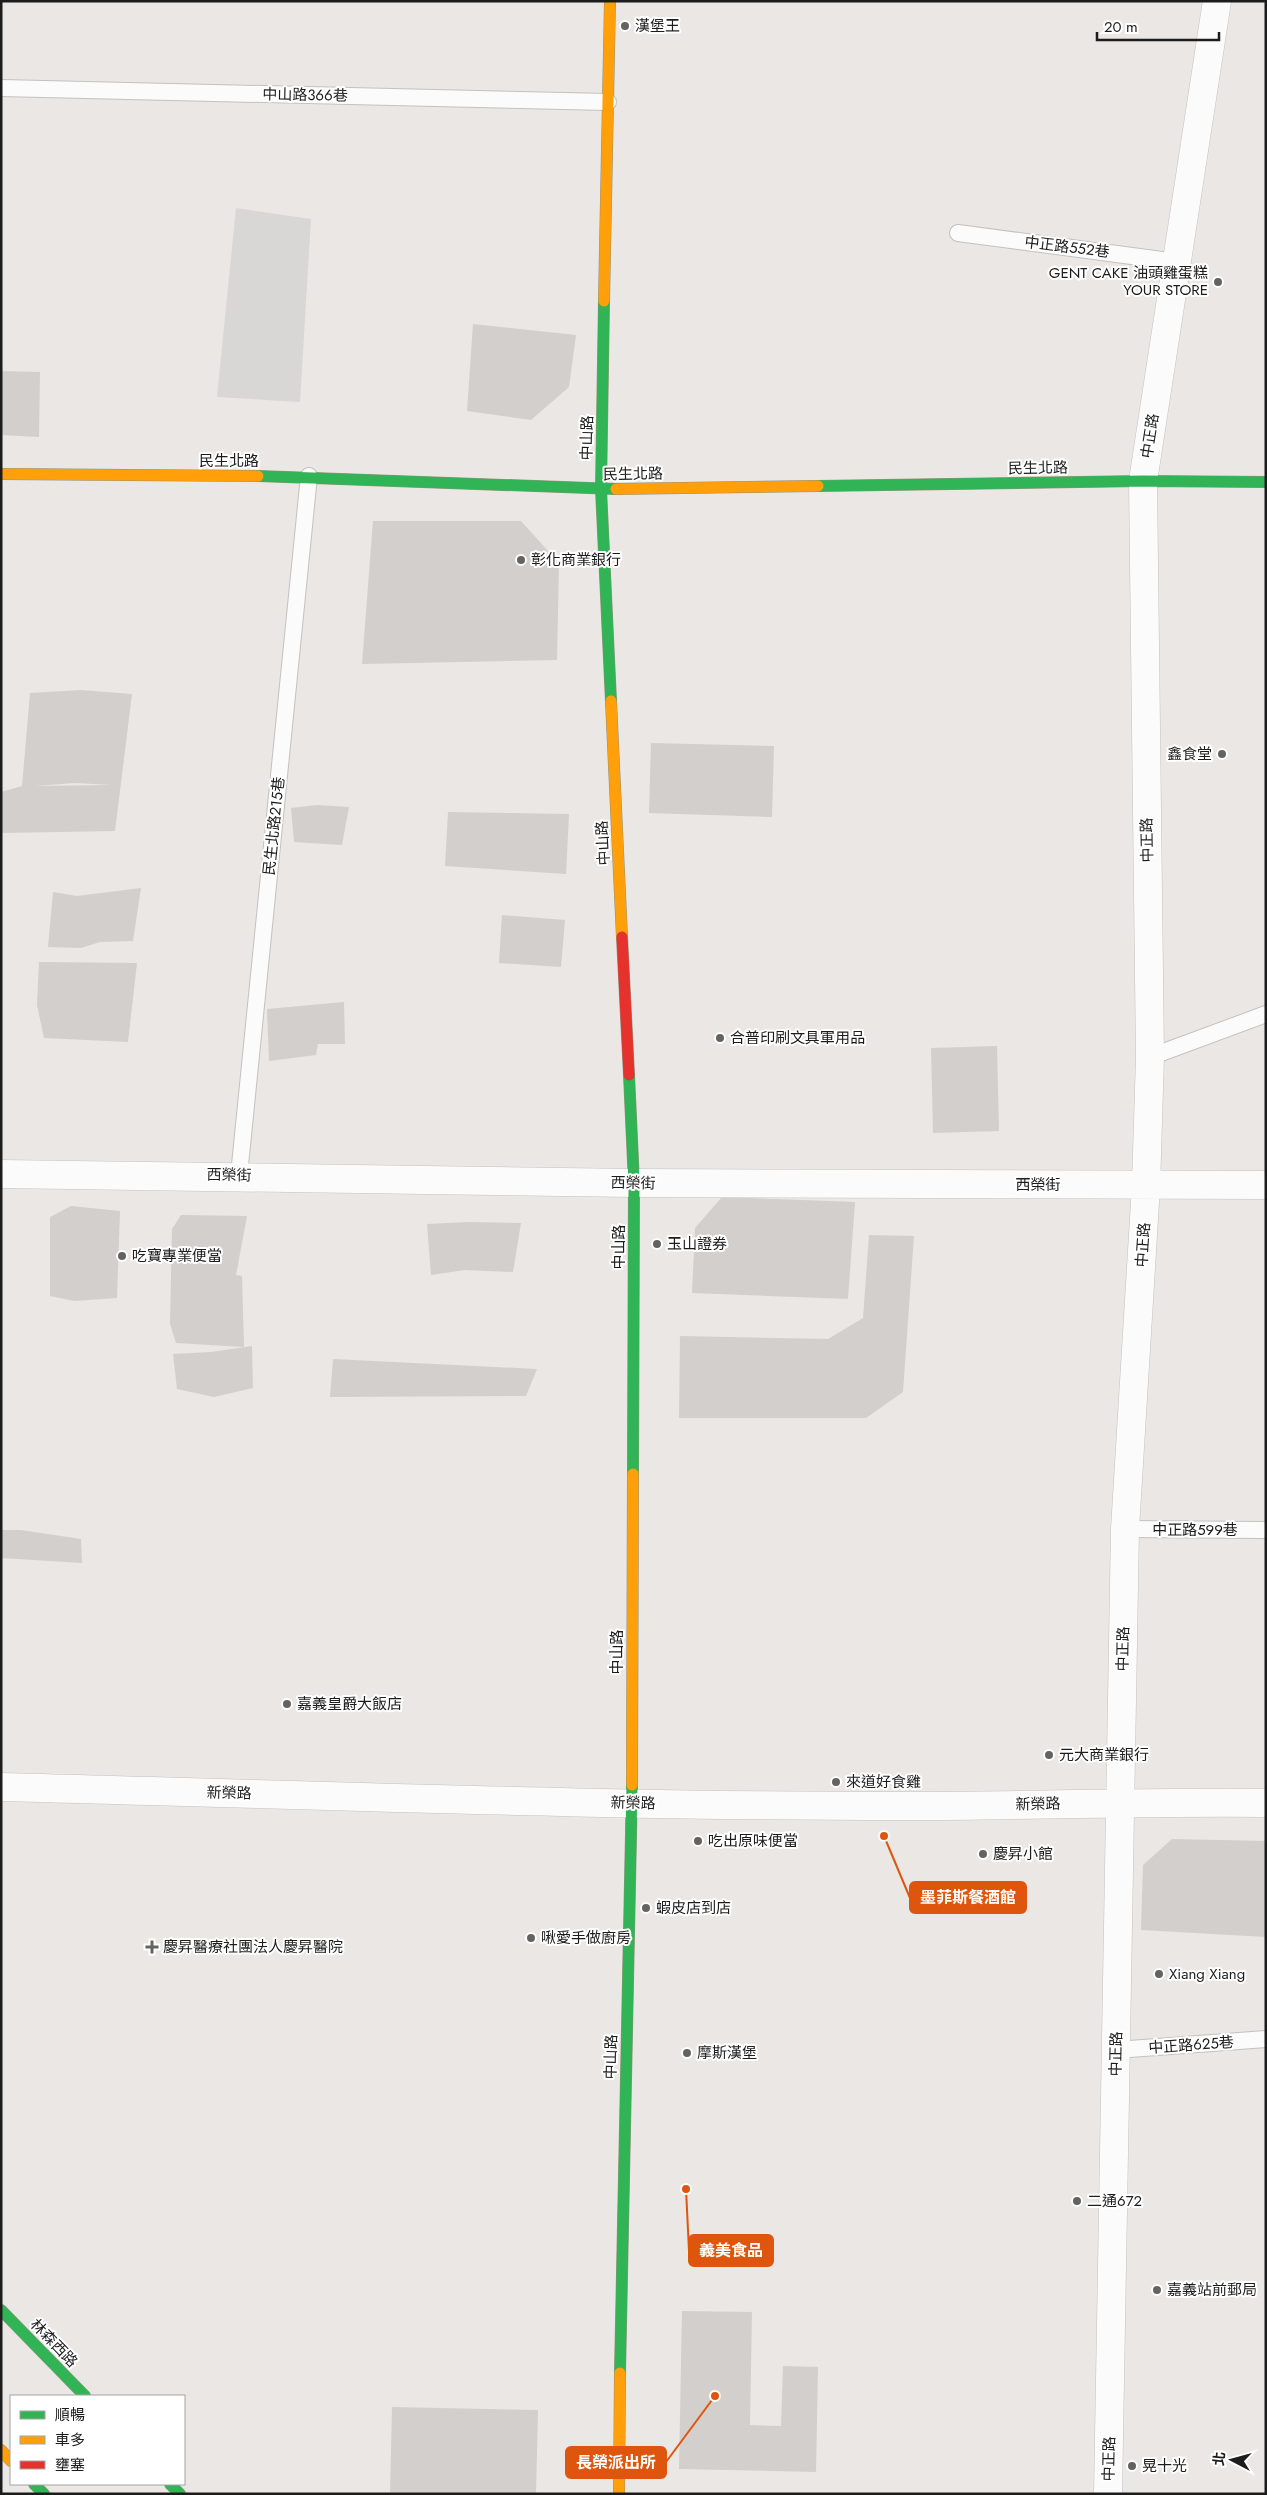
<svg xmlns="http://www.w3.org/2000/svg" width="1267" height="2495" viewBox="0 0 1267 2495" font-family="Jost,'Noto Sans TC',sans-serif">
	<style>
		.religious { fill: #d8d7d6 }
		.building { fill: #d3cfcc; fill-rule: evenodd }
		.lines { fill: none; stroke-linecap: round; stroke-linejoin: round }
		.lane-casing { stroke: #c3c2c0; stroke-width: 18 }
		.street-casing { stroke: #c3c2c0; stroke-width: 29 }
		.fast-casing { stroke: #95937c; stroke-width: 12 }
		.slow-casing { stroke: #95937c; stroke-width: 12 }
		.jam-casing { stroke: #95937c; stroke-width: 12 }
		.lane { stroke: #fcfbfb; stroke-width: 16 }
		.street { stroke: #fcfbfb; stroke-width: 28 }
		.fast { stroke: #30b455; stroke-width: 11 }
		.slow { stroke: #ff9f0a; stroke-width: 11 }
		.jam { stroke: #e5322d; stroke-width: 11 }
		.poi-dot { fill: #646362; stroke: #fff; stroke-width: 2 }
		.labels { text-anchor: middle; stroke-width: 4; stroke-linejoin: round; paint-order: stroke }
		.poi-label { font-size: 15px; fill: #1c1c1c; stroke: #fff; text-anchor: start }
		.street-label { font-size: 15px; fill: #1c1c1c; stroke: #fff }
		.leader { fill: none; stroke: #de560d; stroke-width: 2 }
		.callout-dot { fill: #de560d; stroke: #fff; stroke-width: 2 }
		.callout { fill: #de560d; stroke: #de560d; stroke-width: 2 }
		.callout-label { font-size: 16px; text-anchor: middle; font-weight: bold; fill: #fff }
	</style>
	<rect width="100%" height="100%" fill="#eae7e4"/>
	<!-- religious -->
	<path class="religious" d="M236,208L311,219L300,402L217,397Z"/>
	<!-- building -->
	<path class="building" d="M473,324L576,335L569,387L531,420L467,411Z
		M1,371L40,372L39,437L1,435Z
		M373,521H521L559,563L557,660L362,664Z
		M81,690L132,694L115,831L1,833V792L22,786L30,693ZM75,783L111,785L35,786Z
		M651,743L774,746L772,817L649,813Z
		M317,805L349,807L342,845L294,842L291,808Z
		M448,812L569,814L566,874L445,866Z
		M141,888L133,941L100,942L81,948L48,947L53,892L77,896Z
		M502,915L565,920L561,967L499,963Z
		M39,962L137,963L128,1042L44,1038L37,1005Z
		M344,1002L345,1044H318L316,1055L269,1061L267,1009Z
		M997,1046L999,1131L933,1133L931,1048Z
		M722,1197L855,1202L848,1299L692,1293L695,1228Z
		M71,1206L120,1211L117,1298L74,1301L50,1296V1217Z
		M181,1215L247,1216L236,1275L242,1276L244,1347L176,1343L170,1324L172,1229Z
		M468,1222L521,1223L513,1272L465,1270L431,1275L427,1224Z
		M869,1235L914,1236L903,1392L866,1418H679L680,1336L828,1339L863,1318Z
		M252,1346L253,1388L214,1397L177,1389L173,1354L211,1352Z
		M333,1359L537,1369L526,1396L330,1397Z
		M1,1530H21L81,1539L82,1563L1,1558Z
		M1172,1839L1266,1841V1937L1141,1930L1143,1865Z
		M682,2311L752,2312L750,2425L781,2426L783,2366L818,2367L816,2472L679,2469Z
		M392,2407L538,2410L536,2494H390Z"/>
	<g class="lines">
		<defs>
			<path id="lane" d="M1,88L608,102
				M958,233L1177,262
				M1150,1057L1266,1014
				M239,1175L309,476
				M1125,1529L1266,1530
				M1116,2050L1266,2039"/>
			<path id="street" d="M1,1174L634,1183L1266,1185
				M1,1787C312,1795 624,1807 935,1806C1046,1805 1156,1802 1266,1803
				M1108,2494L1125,1529L1146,1186L1150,1057L1143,481L1217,1"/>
			<path id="fast" d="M604,301L601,489L611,701
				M258,476L616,489
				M818,486L1143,481L1266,482
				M629,1075L634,1183L633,1474
				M1,2310L85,2396
				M620,2373L632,1785
				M34,2484L44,2494
				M170,2484L180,2494"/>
			<path id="slow" d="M604,301L610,1
				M1,474L258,476
				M616,489L818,486
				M611,701L622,937
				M632,1785L633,1474
				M1,2450L11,2461
				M619,2494L620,2373"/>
			<path id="jam" d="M622,937L629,1075"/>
		</defs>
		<!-- lane casing -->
		<use href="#lane" class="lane-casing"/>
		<!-- street casing -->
		<use href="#street" class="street-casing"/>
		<!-- fast casing -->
		<use href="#fast" class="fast-casing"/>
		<!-- slow casing -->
		<use href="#slow" class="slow-casing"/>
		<!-- jam casing -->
		<use href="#jam" class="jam-casing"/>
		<!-- lane -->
		<use href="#lane" class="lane"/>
		<!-- street -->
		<use href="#street" class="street"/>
		<!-- fast -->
		<use href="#fast" class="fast"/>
		<!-- slow -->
		<use href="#slow" class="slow"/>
		<!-- jam -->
		<use href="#jam" class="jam"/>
	</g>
	<!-- markers -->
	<g class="poi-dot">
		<circle cx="625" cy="26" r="5"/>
		<circle cx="1218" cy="282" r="5"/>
		<circle cx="521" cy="560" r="5"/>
		<circle cx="1222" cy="754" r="5"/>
		<circle cx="720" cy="1038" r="5"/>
		<circle cx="657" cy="1244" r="5"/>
		<circle cx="122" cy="1256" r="5"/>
		<circle cx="287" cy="1704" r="5"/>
		<circle cx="1049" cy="1755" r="5"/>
		<circle cx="836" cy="1782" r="5"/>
		<circle cx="698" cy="1841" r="5"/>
		<circle cx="983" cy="1854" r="5"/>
		<circle cx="646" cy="1908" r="5"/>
		<circle cx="531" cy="1938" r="5"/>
		<path d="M149.5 1939.5h5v5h5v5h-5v5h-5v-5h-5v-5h5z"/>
		<circle cx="1159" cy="1974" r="5"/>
		<circle cx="687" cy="2053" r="5"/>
		<circle cx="1077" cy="2201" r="5"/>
		<circle cx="1157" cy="2290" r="5"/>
		<circle cx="1132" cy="2466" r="5"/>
	</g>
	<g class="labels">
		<!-- poi labels -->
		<g class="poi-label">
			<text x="635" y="31">漢堡王</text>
			<text x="1208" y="278" text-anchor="end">GENT CAKE 油頭雞蛋糕<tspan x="1208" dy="17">YOUR STORE</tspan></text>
			<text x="531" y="565">彰化商業銀行</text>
			<text x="1212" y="759" text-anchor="end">鑫食堂</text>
			<text x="730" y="1043">合普印刷文具軍用品</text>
			<text x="667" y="1249">玉山證券</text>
			<text x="132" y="1261">吃寶專業便當</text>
			<text x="297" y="1709">嘉義皇爵大飯店</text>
			<text x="1059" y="1760">元大商業銀行</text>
			<text x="846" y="1787">來道好食雞</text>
			<text x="708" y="1846">吃出原味便當</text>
			<text x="993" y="1859">慶昇小館</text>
			<text x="656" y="1913">蝦皮店到店</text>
			<text x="541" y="1943">啾愛手做廚房</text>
			<text x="163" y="1952">慶昇醫療社團法人慶昇醫院</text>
			<text x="1169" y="1979">Xiang Xiang</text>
			<text x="697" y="2058">摩斯漢堡</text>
			<text x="1087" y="2206">二通672</text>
			<text x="1167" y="2295">嘉義站前郵局</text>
			<text x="1142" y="2471">晃十光</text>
		</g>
		<!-- street labels -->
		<g class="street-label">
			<text transform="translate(305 95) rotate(1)" y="5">中山路366巷</text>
			<text transform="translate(1067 247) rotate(7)" y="5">中正路552巷</text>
			<text transform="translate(1150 436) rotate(-81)" y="5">中正路</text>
			<text transform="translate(587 438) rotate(-89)" y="5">中山路</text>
			<text x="229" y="466">民生北路</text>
			<text transform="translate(1038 468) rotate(-1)" y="5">民生北路</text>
			<text transform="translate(633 474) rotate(-1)" y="5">民生北路</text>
			<text transform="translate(274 826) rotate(-84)" y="5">民生北路215巷</text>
			<text transform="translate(1147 840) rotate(-91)" y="5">中正路</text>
			<text transform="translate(603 843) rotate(-93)" y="5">中山路</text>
			<text transform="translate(229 1175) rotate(1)" y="5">西榮街</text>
			<text transform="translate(633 1183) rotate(1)" y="5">西榮街</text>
			<text x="1038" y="1190">西榮街</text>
			<text transform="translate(1143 1245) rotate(-86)" y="5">中正路</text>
			<text transform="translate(619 1247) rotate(-90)" y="5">中山路</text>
			<text x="1195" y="1535">中正路599巷</text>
			<text transform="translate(1123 1649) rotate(-89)" y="5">中正路</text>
			<text transform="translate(617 1652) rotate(-90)" y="5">中山路</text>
			<text transform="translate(229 1793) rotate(1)" y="5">新榮路</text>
			<text transform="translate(633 1803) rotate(1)" y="5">新榮路</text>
			<text transform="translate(1038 1804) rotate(-1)" y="5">新榮路</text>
			<text transform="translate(1191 2045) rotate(-4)" y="5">中正路625巷</text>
			<text transform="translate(1116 2054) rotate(-89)" y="5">中正路</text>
			<text transform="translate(611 2057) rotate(-89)" y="5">中山路</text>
			<text transform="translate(54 2343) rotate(46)" y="5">林森西路</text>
			<text transform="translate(1109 2459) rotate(-89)" y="5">中正路</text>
		</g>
	</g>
	<!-- callouts -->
	<path class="leader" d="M884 1836L910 1898M686 2189L689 2251M715 2396L666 2462"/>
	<g class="callout-dot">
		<circle cx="884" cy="1836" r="5"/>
		<circle cx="686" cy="2189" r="5"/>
		<circle cx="715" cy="2396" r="5"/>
	</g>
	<g class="callout">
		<rect x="910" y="1882" width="116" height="31" rx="5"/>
		<rect x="689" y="2235" width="84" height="31" rx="5"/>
		<rect x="566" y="2447" width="100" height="31" rx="5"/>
	</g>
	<g class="callout-label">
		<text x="968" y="1903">墨菲斯餐酒館</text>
		<text x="731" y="2256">義美食品</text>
		<text x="616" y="2468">長榮派出所</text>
	</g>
	<!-- border -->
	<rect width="1267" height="2495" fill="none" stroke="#1c1c1c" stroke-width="5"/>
	<!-- legend -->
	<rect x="10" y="2395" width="175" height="90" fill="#ffffff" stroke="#a4a4a4"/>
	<rect x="20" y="2411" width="25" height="8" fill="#30b455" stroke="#a4a4a4"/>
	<text x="55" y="2420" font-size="15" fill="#1c1c1c">順暢</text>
	<rect x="20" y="2436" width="25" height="8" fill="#ff9f0a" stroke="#a4a4a4"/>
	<text x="55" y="2445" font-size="15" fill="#1c1c1c">車多</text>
	<rect x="20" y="2461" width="25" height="8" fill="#e5322d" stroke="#a4a4a4"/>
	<text x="55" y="2470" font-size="15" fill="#1c1c1c">壅塞</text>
	<!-- north arrow -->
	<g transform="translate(1232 2460) rotate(276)" stroke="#ffffff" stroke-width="4" paint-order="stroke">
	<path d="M0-4L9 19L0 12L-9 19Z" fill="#1c1c1c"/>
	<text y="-8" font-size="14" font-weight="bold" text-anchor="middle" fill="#1c1c1c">北</text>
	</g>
	<!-- scale -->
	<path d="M1097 32v8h122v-8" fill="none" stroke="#1c1c1c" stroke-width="2.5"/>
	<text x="1104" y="32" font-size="15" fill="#1c1c1c" stroke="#ffffff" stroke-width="4" paint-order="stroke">20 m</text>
</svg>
